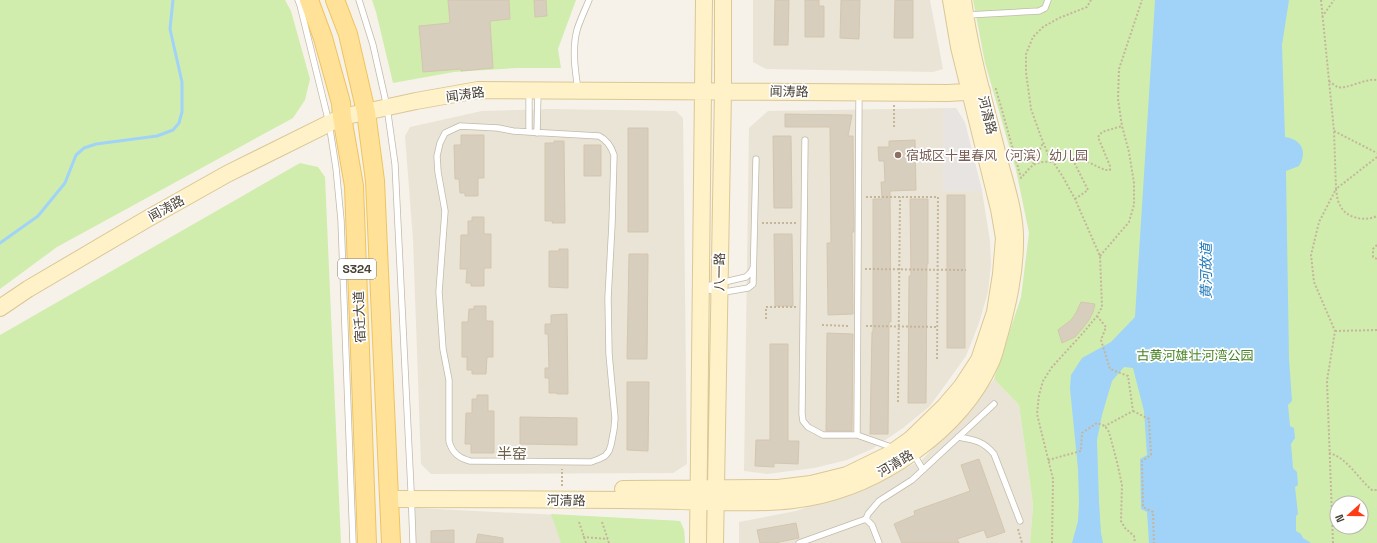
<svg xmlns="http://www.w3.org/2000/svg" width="1377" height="543" viewBox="0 0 1377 543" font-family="'Space Grotesk','Noto Sans SC',sans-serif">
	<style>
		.residential { fill: #eae4d6 }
		.green { fill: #d0edae; fill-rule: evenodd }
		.parking { fill: #e7e4e1 }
		.water { fill: #a0d3f7 }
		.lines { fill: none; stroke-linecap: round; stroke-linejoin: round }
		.stream { stroke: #a0d3f7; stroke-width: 3 }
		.building { fill: #d8cebd; stroke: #d4c6af }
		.lane-casing { stroke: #c2baaa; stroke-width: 7 }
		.secondary-casing { stroke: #dac794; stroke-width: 18 }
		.primary-casing { stroke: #efc45d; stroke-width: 20 }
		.path { stroke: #c5b69a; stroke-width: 2; stroke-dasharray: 2 2; stroke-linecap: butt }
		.lane { stroke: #fff; stroke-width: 5.5 }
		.secondary { stroke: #fff2c9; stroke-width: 16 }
		.primary { stroke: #ffe298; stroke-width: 18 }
		.education-dot { fill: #8d6e63; stroke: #fff; stroke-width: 1.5 }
		.labels { text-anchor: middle; stroke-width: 3.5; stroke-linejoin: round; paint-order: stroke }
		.shield { fill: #fff; stroke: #807b72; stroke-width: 1 }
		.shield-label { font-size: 12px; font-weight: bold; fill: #4a4236 }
		.street-label { font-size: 13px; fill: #4a4236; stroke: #fff }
		.education-label { font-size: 13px; fill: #785e54; stroke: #fff; text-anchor: start }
		.park-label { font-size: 13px; fill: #468223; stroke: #fff }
		.water-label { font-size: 14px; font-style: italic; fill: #2379b8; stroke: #fff }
		.quarter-label { font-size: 15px; fill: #6e614c; stroke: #fff }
	</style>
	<rect width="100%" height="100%" fill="#f6f2e9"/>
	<!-- residential -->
	<path class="residential" d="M753,0H930L943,69L933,72L766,69L753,62Z
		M956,108L965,123L982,191L990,241L991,264L988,292L979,323L966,356L930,406L903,428L872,449L847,460L814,468L767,474L744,471L749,128L768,111Z
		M552,109L676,111L683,118L687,464L673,473L431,474L421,464L413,240L405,136L410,127L482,111Z
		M994,379L1019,405L1033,505L1030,543H739V522L796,511L860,489L922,460L962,417Z
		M415,508L680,521L684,530L685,543H416Z"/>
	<!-- green -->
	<path class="green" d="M0,0H285L291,11L310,79L305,100L293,118L57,247L0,289Z
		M372,0H576L558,49L561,68H517L454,72L393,83L376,12Z
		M973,0H1377V543H1030L1033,505L1019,405L994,379L1021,297L1029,233L1016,170L985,63ZM1337,503H1361V527H1337Z
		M300,163L318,167L325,177L341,543H0V335Z
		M551,514L680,521L684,530L685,543H561Z"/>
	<!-- parking -->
	<path class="parking" d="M956,108L965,123L982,191H943V109Z"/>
	<!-- water -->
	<path class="water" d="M1155,0H1289L1282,45L1285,137C1301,139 1308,151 1299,166L1286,171L1289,359L1292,401L1288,405L1290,426L1294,428L1295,438L1291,444L1293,468L1297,472L1298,485L1295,487L1298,514L1296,516V531L1301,534L1303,538L1311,543H1149L1147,512L1141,509L1140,459L1147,455L1144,411L1133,368L1124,367L1112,381L1102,415L1097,440L1099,502L1101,533L1103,543H1072L1078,521L1079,502L1078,469L1070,389L1071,375L1082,358L1111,342L1135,317Z"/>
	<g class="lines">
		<!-- stream -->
		<path class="stream" d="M0,243L38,216L65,183L76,155L84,148L96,144L157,136L173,130L179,123L182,112V82L170,29L173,0"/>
	</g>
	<!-- building -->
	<path class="building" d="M448,0H509L510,19L490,21L493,68L461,71V69L423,72L419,26L450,23Z
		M534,0H546L547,16L535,17Z
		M775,0H789L788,45H774Z
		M805,0H819V6H824V37H805Z
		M841,0H860L859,39L840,38Z
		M895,0H913V38H894Z
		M785,114L852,115L848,136H853L854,232H852L853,314L828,315L827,243H831L830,127H785Z
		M628,128H648V232H628Z
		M461,135H484V178H478V196H465V193H460L459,179H455L454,145H461Z
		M773,136H791L792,208H774Z
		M915,140L916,190L890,191L891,322H889L888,434H870L872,332H873V199H882L881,182H885L884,161H879L878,147H889V141Z
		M554,141H564L565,223H552L553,221H545V143H554Z
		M584,145H601V176H584Z
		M947,195H965V348H947Z
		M910,199H928V264H927L926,403H908L909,276H911Z
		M472,217H484V234H491V268H484V286H471V283H466L467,269H460L461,235H468V221H472Z
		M774,234H792L793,306H775Z
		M559,249H568V288L549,287V251H559Z
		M629,254H648L647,359H627Z
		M1081,302L1095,304L1093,312L1089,320L1082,329L1075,337L1062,343L1058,330L1071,320L1076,313Z
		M474,306H486V321H493V357H487L486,374H472V370H467V357H462V322H468L469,309H474Z
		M567,314L568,394H557V393H549V378H545V368H549L548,334H545V324H551V315Z
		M827,333L853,334L852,431H826Z
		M770,344H788V441H799L798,464L774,463V467L755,466L756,440H770Z
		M627,382H649L648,451L627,450Z
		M477,395H488V411H494V453H471V444H465L466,413H472V399H477Z
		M520,417L577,418V445L520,444Z
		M979,459L1005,532L987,538L984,530L957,539L959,543H902L894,524L915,515L914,511L970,491L961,465Z
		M796,523L799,538L775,543H760L757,530Z
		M454,530V543H431V531Z
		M478,534L503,538V543H476Z"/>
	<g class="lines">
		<defs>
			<path id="lane" d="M298,0L300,5L329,123L336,168L341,220L353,543
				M359,0L373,45L387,107L395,164L411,490L413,543
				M967,15L1039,11L1045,8L1048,0
				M578,90C575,70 572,49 577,30C580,20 585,10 589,0
				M460,126L498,128L513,131L529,132L599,136C607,140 611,146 614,155L612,224L608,298L609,354L615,418L614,429L611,445L609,451L605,456L599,459L591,462L470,461C459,458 452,453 449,441V380L443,349L439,292L445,211L438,172L437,156L440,143L445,133Z
				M529,132V92
				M537,133L538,91
				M805,140L802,414L803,421L808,427L823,435H857L894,448
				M703,287L746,277L751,272L753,268
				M703,288L719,293L748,288L753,284L756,159
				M857,435L859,94
				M958,437C975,440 983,441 994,454L1020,521
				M913,453L923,470
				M866,519L872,525L879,543
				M799,543L866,519L868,514L879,501L912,480L994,404"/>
			<path id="secondary" d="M0,308L28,289L147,219L227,174L342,117L416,101L478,90L948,93L982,91
				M623,489L778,488L811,484L847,475L890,454L911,439L944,407L962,386L979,360L995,312L1001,274L1004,238L999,209L959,47L951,0
				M389,499C466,499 544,499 621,500C650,500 680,501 709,502C741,502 775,504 807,498C880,485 960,431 991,362C995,353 997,342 1000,333C1008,303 1015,273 1015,242C1016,214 1005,183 998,156C985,104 970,53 963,0
				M698,543L704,0
				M715,543L723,91V0"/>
			<path id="primary" d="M309,0L323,38L341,103L342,117L354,186L367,543
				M335,0L348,34L366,112L375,181L391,543"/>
		</defs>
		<!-- lane casing -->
		<use href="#lane" class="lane-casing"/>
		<!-- secondary casing -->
		<use href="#secondary" class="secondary-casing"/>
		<!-- primary casing -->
		<use href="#primary" class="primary-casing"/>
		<!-- path -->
		<path class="path" d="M1321,0L1334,131L1336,189L1319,222L1311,255L1314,282L1335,331L1327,381L1333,543
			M1322,17L1334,0
			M1329,81C1332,83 1335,86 1338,87C1346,90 1365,78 1377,80
			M995,89H996L1021,178C1033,164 1034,161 1054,162
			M894,105V129
			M1334,131L1377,153
			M1377,157L1336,189C1337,194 1337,201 1340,205C1345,218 1365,222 1377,216
			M1033,164L1043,143
			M866,197H938L937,361
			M1075,199L1088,190L1075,164V159L1077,157L1105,170H1110V166L1098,137L1102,132L1122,126
			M762,223H798
			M1377,245L1373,249V257L1377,259
			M1100,256L1129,222L1134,205V183L1129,152L1122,126L1118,99L1119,69L1142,0
			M865,269L966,270
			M1097,316L1106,327L1101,340L1110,369L1128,376L1133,411L1105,426
			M766,319V307H796
			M822,325L849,326
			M866,326L937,327
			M1335,331L1377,330
			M898,402L900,197
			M1133,411L1149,419L1151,455L1142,461L1143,507L1153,512L1154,543
			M1329,453C1348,458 1358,479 1372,490H1377
			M1048,460L1081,451L1082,433L1097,423L1105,426L1109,432L1117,462L1122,485L1121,521L1125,528L1134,536L1135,543
			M562,486V469
			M579,522L586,543
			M602,522L609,543
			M1018,529L1022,543
			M583,537L608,539
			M1052,543L1053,479L1037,414L1039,395L1043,381L1052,367L1083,333L1097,316L1102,307L1100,256L1075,199L1063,177L1048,154L1041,137L1031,109L1026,72V54L1033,37L1043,27L1059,18L1087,7L1091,0"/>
		<!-- lane -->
		<use href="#lane" class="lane"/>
		<!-- secondary -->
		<use href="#secondary" class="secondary"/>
		<!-- primary -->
		<use href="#primary" class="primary"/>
	</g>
	<!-- markers -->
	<circle class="education-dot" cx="898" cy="155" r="4"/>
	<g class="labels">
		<!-- shield labels -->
		<rect class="shield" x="338" y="259" width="38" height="20" rx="3"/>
		<g class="shield-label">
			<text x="357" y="273">S324</text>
		</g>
		<!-- street labels -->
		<g class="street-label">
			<text transform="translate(789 91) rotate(1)" y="5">闻涛路</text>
			<text transform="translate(465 94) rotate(-8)" y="5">闻涛路</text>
			<text transform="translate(988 115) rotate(76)" y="5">河清路</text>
			<text transform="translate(166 208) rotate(-29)" y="5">闻涛路</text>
			<text transform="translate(719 272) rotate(-89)" y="5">八一路</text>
			<text transform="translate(359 317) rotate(-92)" y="5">宿迁大道</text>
			<text transform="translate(895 463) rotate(-31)" y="5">河清路</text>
			<text transform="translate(566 500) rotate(1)" y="5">河清路</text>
		</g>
		<!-- education labels -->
		<g class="education-label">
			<text x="906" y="160">宿城区十里春风（河滨）幼儿园</text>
		</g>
		<!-- park labels -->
		<g class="park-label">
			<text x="1195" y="360">古黄河雄壮河湾公园</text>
		</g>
		<!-- water labels -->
		<g class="water-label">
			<text transform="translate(1206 271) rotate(-90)" y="5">黄河故道</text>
		</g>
		<!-- quarter labels -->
		<g class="quarter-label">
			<text x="512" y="459">半窑</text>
		</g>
	</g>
	<!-- north arrow -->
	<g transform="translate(1349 515) rotate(249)"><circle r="19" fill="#ffffff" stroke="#b7b3af"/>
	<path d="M0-3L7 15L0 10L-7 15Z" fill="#ff3b16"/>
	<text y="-6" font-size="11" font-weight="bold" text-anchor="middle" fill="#4a4236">N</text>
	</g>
</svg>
